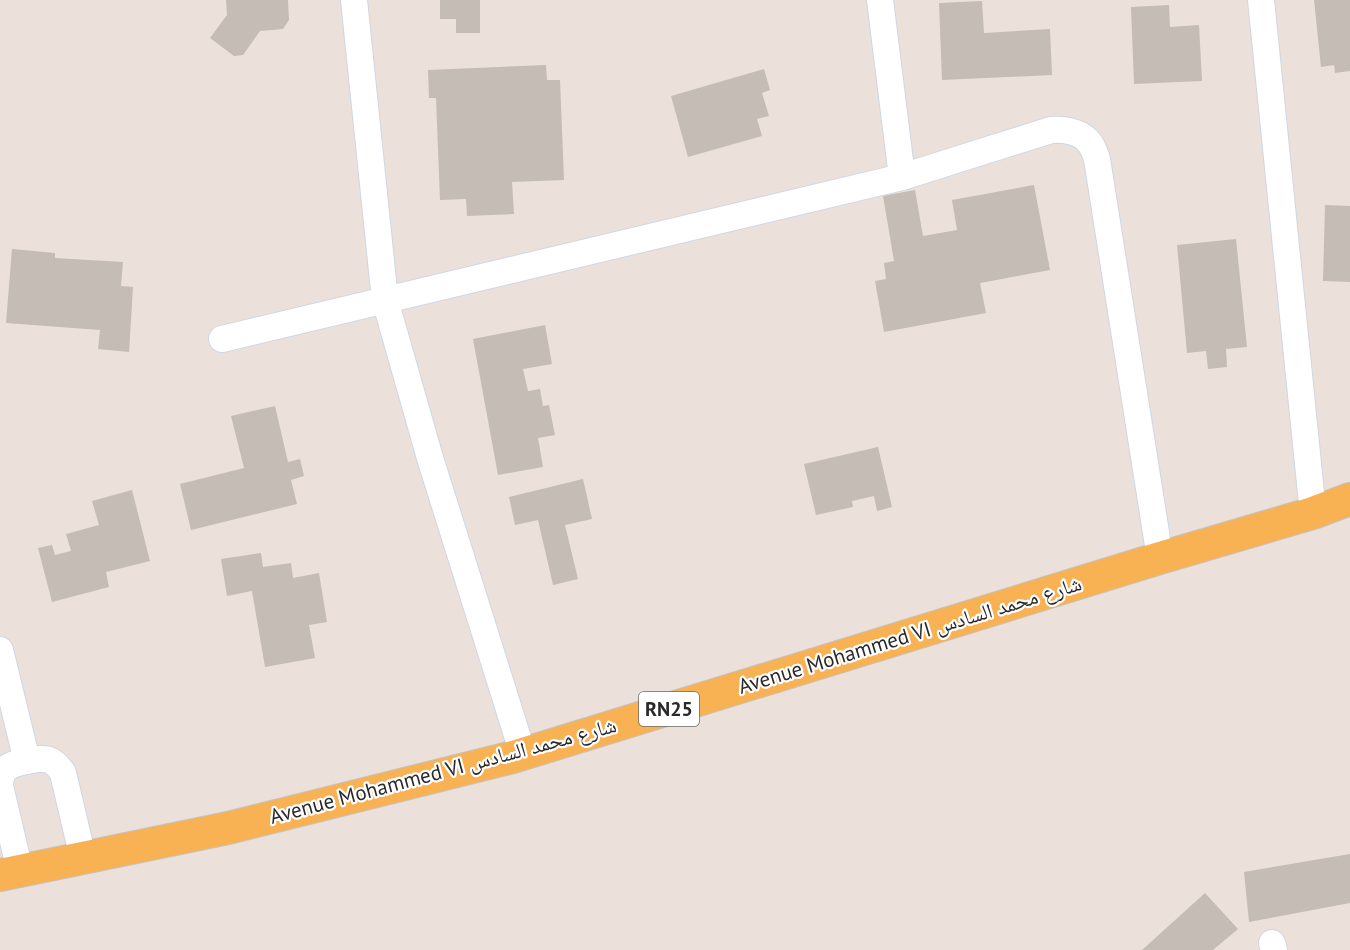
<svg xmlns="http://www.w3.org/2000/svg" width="1350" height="950" viewBox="0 0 1350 950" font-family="'PT Sans','Noto Naskh Arabic',sans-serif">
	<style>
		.building { fill: #c4bcb5 }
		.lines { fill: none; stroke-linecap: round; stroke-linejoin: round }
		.minor-casing { stroke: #cfd7e3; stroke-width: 28 }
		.major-casing { stroke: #c3c3c3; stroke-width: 34 }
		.minor { stroke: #fff; stroke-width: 26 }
		.major { stroke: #f8b153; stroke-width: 32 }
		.labels { text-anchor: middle; stroke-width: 4.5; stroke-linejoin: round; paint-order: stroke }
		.shield { fill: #fff; stroke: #696969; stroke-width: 1.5 }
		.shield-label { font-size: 20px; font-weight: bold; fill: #292929 }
		.street-label { font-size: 21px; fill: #292929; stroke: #fff }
	</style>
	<rect width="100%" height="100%" fill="#ece0da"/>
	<!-- building -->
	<path class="building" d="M226,0H288L289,20L283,29L260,31L243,55L234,56L210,38L227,15Z
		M440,0H480V33H456V19H440Z
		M1314,0H1350V71L1335,73L1334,65L1321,67Z
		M982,1L984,33L1050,29L1052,75L942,80L939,3Z
		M1169,5L1170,27L1199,25L1202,81L1134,84L1131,7Z
		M546,65L547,80H560L564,180L512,182L514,214L467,216L466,199L440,200L436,98H429L428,70Z
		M764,69L770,90L762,93L769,116L757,119L762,136L688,157L671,96Z
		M1034,185L1050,270L980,283L986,313L884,332L875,281L886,279L884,263L894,261L883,196L915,190L923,236L957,230L952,200Z
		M1325,205L1350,206V282L1323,281Z
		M1236,239L1247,347L1226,349L1227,367L1208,369L1206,351L1187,353L1177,245Z
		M12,249L55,253V258L123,262L121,286L133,287L129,352L98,349L100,330L6,323Z
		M545,325L552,364L523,369L528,391L540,389L543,406L549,405L555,435L538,438L543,467L498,475L473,339Z
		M275,406L288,462L300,459L304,476L291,480L297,504L191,530L180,484L244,468L231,416Z
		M878,447L892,507L877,511L874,496L852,501L853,507L816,515L804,464Z
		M583,479L592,519L565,525L578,579L553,585L538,520L515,525L509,497Z
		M132,490L150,561L106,572L109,587L52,602L38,548L52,545L55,555L71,551L66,534L99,525L92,501Z
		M261,553L263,567L291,563L293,578L319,573L327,622L309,625L315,658L265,667L252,591L227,596L221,559Z
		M1350,854V903L1249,922L1244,872Z
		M1205,893L1238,929L1213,950H1142Z"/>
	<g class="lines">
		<defs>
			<path id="minor" d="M354,0L385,300L430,458L523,754
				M880,0L902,177
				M1261,0L1313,513
				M222,339L902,177L1051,130C1063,129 1079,131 1088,141C1092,145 1095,153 1097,159L1160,558
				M0,650L27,761
				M0,782C1,775 4,769 10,766C17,762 41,757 49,760C55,762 59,767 63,773L83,858
				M0,786L20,871
				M1272,943L1274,950"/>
			<path id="major" d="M0,875L228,828L513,757L1160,558L1313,513L1350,499"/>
		</defs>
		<!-- minor casing -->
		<use href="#minor" class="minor-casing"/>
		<!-- major casing -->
		<use href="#major" class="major-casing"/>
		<!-- minor -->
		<use href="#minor" class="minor"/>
		<!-- major -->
		<use href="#major" class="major"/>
	</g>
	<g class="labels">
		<!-- shield labels -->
		<rect class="shield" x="639" y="692" width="60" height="34" rx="4.5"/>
		<g class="shield-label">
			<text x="669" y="716">RN25</text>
		</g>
		<!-- street labels -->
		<g class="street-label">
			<text transform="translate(910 635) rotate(-17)" y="7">Avenue Mohammed VI شارع محمد السادس</text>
			<text transform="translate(443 771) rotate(-15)" y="7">Avenue Mohammed VI شارع محمد السادس</text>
		</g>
	</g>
</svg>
